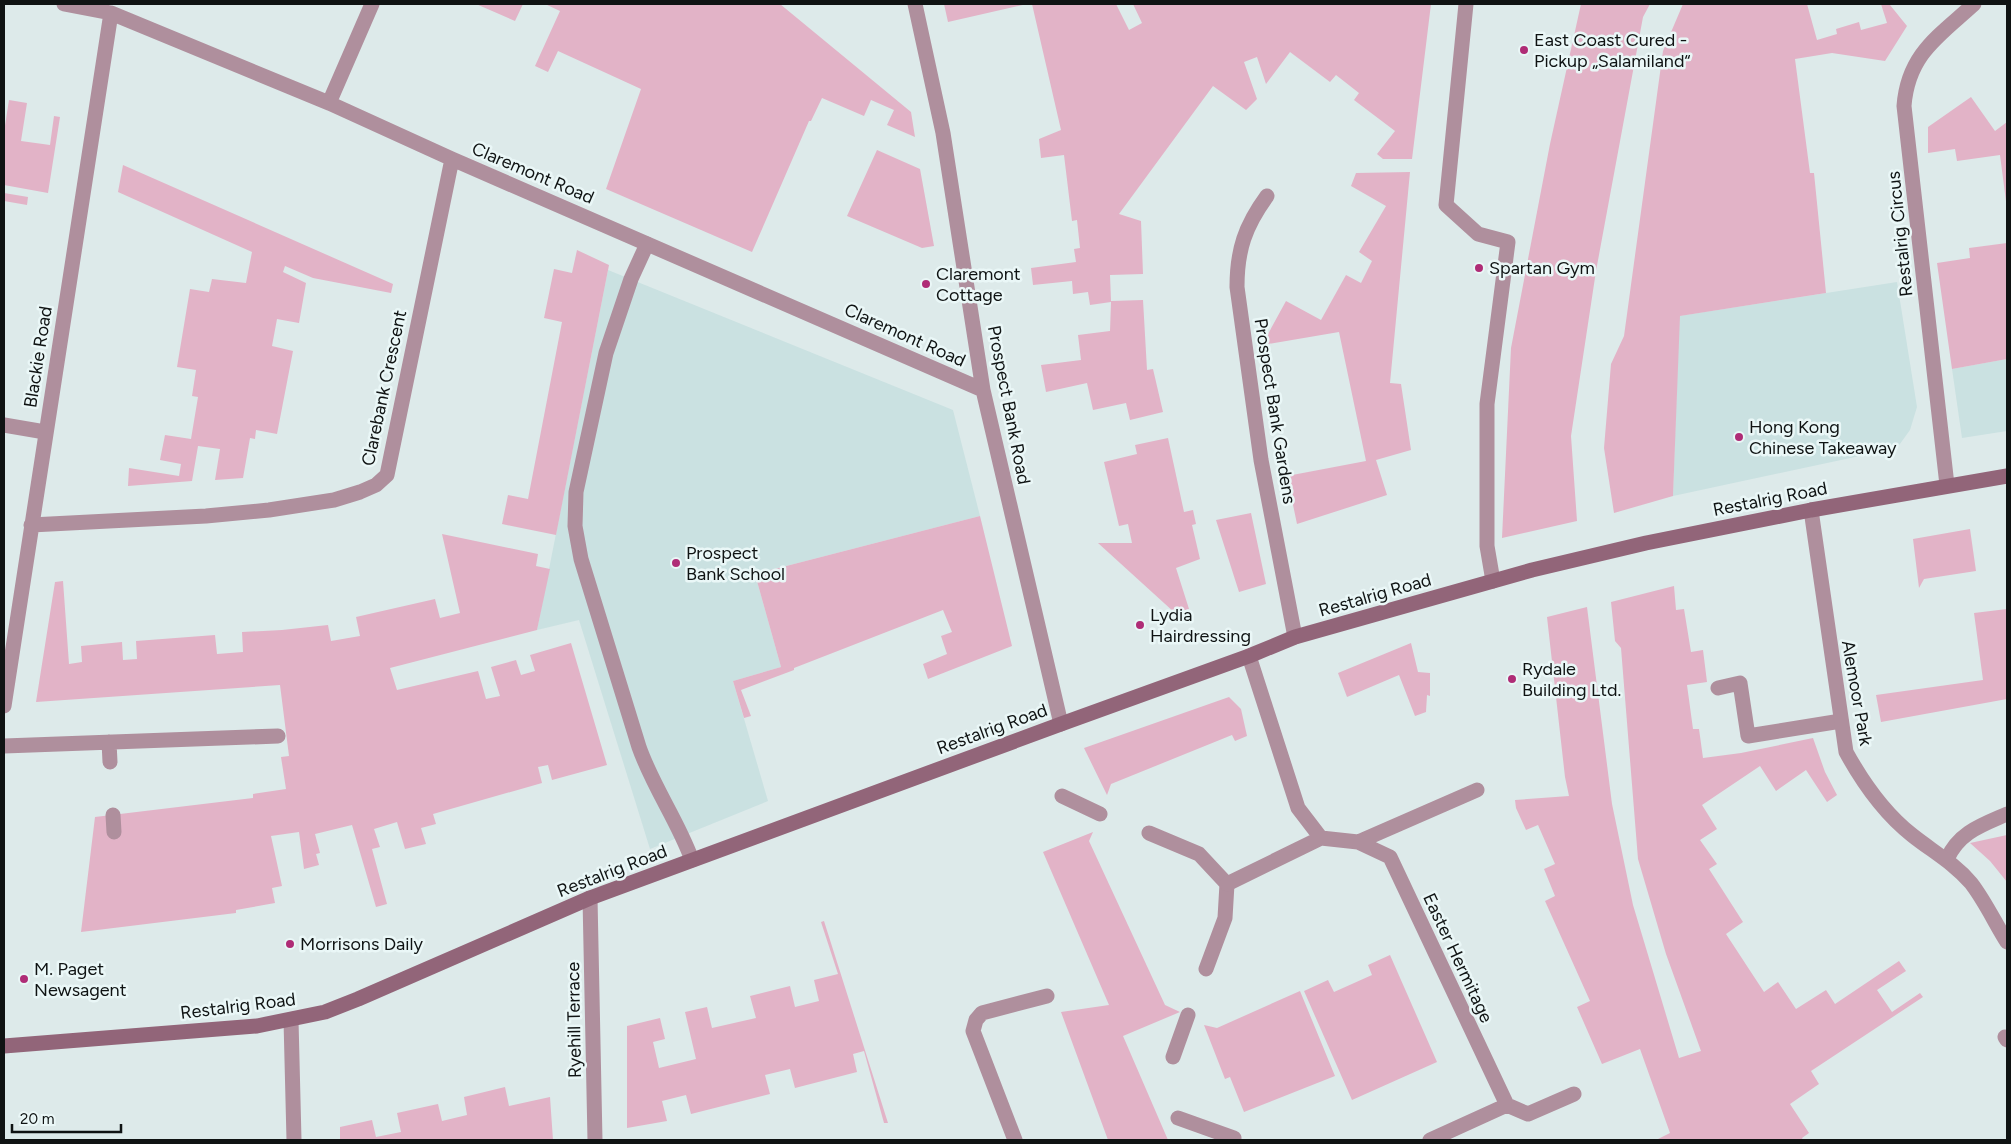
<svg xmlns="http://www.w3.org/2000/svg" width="2011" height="1144" viewBox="0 0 2011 1144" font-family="Figtree,sans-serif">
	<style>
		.built { fill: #cae1e1 }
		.green { fill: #e2b3c7 }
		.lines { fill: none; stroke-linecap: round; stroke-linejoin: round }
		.lane { stroke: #af8f9d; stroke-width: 15 }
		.street { stroke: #af8f9d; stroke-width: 15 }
		.secondary { stroke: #926579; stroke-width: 15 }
		.poi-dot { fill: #af2c76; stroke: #eaf7f7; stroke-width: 2 }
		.labels { text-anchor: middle; stroke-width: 5; stroke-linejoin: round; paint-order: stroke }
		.poi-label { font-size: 18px; fill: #0f1313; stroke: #eaf7f7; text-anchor: start }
		.street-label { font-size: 18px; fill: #0f1313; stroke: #eaf7f7 }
	</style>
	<rect width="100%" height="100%" fill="#ddeaea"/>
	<!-- built -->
	<path class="built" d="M608,270L953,410L980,516L755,574L781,667L733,681L768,801L650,849L579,620L537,630Z
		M1897,282L1917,407L1910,430L1897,448L1673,496L1679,316Z
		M2007,359V431L1962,438L1952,369Z"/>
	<!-- green -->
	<path class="green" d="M476,4H523L515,21Z
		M545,4H780L911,112L915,137L887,125L894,110L871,100L864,116L822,98L811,121H809L752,252L606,189L641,89L558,51L548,72L535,66L560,11Z
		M944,4H1027L948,22Z
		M1032,4H1116L1129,30L1142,23L1133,4H1431L1412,159H1383L1377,154L1395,131L1354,100L1359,93L1336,75L1330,82L1290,52L1266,84L1257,57L1244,62L1257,99L1246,110L1213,86L1119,214L1141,221L1143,274L1110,275L1111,301L1143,300L1147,370L1153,369L1163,412L1130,420L1126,403L1093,410L1087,383L1046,392L1041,365L1081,360L1078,335L1110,331L1111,302L1090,305L1088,292L1073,294L1072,281L1033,285L1031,268L1076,262L1074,249L1080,248L1077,220L1072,221L1064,155L1041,158L1039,139L1061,130Z
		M1581,4H1650L1643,17L1596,271L1571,436L1577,521L1502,538L1511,348L1550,144Z
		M1683,4H1807L1817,40L1837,34L1836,29L1859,22L1861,30L1887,23L1881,4H1891L1890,5L1907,26L1885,61L1832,53L1795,59L1810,173H1814L1826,293L1680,316L1673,496L1614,513L1604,448L1611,364L1624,336L1663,51Z
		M1971,97L1995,131L2007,122V209L2000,155L1957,161L1955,149L1928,153V127Z
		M9,100L27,103L21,141L50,145L54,116L60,117L48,193L4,185V132Z
		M877,150L920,169L934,246L922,248L847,216Z
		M123,165L393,284L391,293L313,278L285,266L283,272L306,283L299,323L277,319L272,346L293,351L277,434L256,430L255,439L250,438L243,478L215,480L220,449L198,446L192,481L128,486L129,468L179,476L181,464L160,460L165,435L191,439L198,397L192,396L196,370L177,367L190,289L209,292L212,279L246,283L252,252L118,192Z
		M1410,172L1390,383L1401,384L1411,450L1376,460L1387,495L1297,524L1287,476L1366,461L1339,332L1262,345L1286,301L1321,320L1346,275L1361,283L1372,261L1359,252L1386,206L1351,186L1356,173Z
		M4,193L28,197L27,205L4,201Z
		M2007,243V359L1952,369L1937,263L1970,258L1969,248Z
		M577,250L609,265L556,535L502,524L508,495L528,499L562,322L544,318L554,269L572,273Z
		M1168,438L1184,512L1193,510L1196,524L1192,525L1200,559L1176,568L1189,609L1175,613L1098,543H1132L1128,524L1119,526L1104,462L1137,454L1135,445Z
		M1251,513L1266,584L1239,592L1216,520Z
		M980,516L1012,646L928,679L923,664L947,654L941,636L952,632L943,610L794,668V670L741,690L751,716L744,718L733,681L781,667L755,574Z
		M1970,529L1976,571L1924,579L1919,588L1913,539Z
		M442,534L538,554L536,566L550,569L537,630L390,668L397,690L478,671L486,699L500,696L491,667L516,660L521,675L535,671L530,655L571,643L607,765L552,780L548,765L538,767L542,783L433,814L436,824L421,828L426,844L405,849L397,822L374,829L380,847L372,849L387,904L376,907L352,825L315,834L320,853L316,854L319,865L304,869L299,832L271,836L282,886L272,888L275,903L236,910V913L81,932L95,817L253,798V794L286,789L281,757L289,756L280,685L36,702L55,582L63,581L69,664L82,662L81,646L122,642L123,660L137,659L136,641L215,635L217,654L243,652L242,632L282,630L328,625L331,641L360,636L356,617L435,599L440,618L460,613Z
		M1674,586L1676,610L1684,609L1691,652L1703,650L1707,682L1687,685L1693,729H1699L1703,758L1741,753L1813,738L1825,772L1837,795L1827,802L1806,770L1776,791L1760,766L1702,805L1717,829L1700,840L1717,864L1709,869L1743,922L1726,934L1764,992L1778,982L1796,1009L1826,990L1835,1004L1899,961L1906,971L1877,990L1892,1012L1920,993L1923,997L1811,1071L1819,1084L1790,1104L1809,1133L1802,1138L1803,1140H1656L1670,1133L1640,1049L1602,1064L1577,1007L1590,1001L1545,901L1555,896L1544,869L1555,864L1538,825L1526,830L1516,808L1515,800L1569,796L1565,777L1547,617L1587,607L1612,804L1633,905L1679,1058L1701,1051L1666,954L1638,859L1621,648L1615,641L1611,602Z
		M2007,609V699L1881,722L1876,695L1983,680L1974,613Z
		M1411,643L1418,672L1430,673V696L1427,695L1426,712L1415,716L1399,675L1347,697L1338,673Z
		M1229,697L1241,709L1247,736L1235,741L1232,735L1111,784L1107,795L1084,748Z
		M1093,832L1089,841L1165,1005L1180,1012L1123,1036L1168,1140H1108L1061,1012L1109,1005L1043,852Z
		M2007,835V882L1990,861L1970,843Z
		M824,921L888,1123H884L864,1051L853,1054L857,1072L795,1088L790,1069L765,1075L770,1094L691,1114L686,1095L662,1101L667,1121L627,1128V1026L660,1018L665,1039L653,1042L659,1068L696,1059L685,1012L707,1007L712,1028L756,1018L750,996L790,986L795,1007L819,1001L814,980L838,974L821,922Z
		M1390,955L1437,1062L1352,1100L1304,991L1328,980L1334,992L1372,975L1368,965Z
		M1300,991L1335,1076L1244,1112L1230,1077L1225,1079L1204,1025L1217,1028Z
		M505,1087L509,1106L550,1097L553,1140H340V1127L372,1120L376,1137L401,1132L397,1113L438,1104L442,1121L467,1115L464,1097Z"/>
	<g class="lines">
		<!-- lane -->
		<path class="lane" d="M1466,4L1446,205L1478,234L1508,242L1487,404V546L1493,581
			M647,244L631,279L606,353L576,492L575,526L581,559L639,747C653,787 678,821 692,860
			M4,425L45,432
			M1718,688L1740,683L1748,736L1841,721
			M109,742L110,762
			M4,746L278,736
			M1062,796L1100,814
			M113,815L114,832
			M1149,833L1199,854L1227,884L1225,918L1206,969
			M1947,859C1959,832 1982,825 2007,814
			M2005,1037L2007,1040
			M1173,1057L1188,1015
			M1178,1118L1234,1138"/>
		<!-- street -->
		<path class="street" d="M64,4L111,13L329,103L452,159L983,390
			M915,4L943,133L983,390L1061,724
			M329,103L372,4
			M1267,196C1245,226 1237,250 1237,287L1261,460L1295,637
			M1947,485L1904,106C1908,54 1939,36 1974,4
			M1811,510L1846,752C1863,783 1884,813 1912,835C1932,851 1954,863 1971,883C1985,901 1995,923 2007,942
			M31,525L206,516L269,510L334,500L360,492L376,485L387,475L452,159
			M1249,656L1298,808L1321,838L1358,842L1390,857L1507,1105L1430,1140
			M4,706L111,13
			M1358,842L1477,790
			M1227,884L1321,838
			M590,898L595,1140
			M291,1020L294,1140
			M1507,1105L1528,1114L1574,1094
			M1015,1140L973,1031L976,1020L982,1013L1047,996"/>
		<!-- secondary -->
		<path class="secondary" d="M4,1046L257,1026L325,1012L358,999L590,898L1061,724L1249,656L1295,637L1532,570L1646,543L1811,510L2007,476"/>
	</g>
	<!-- markers -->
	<g class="poi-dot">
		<circle cx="1524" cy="50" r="5"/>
		<circle cx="1479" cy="268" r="5"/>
		<circle cx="926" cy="284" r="5"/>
		<circle cx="1739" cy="437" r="5"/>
		<circle cx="676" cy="563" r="5"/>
		<circle cx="1140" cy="625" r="5"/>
		<circle cx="1512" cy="679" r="5"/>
		<circle cx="290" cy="944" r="5"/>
		<circle cx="24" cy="979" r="5"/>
	</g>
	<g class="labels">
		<!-- poi labels -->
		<g class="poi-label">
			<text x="1534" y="46">East Coast Cured -<tspan x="1534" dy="21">Pickup „Salamiland“</tspan></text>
			<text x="1489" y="274">Spartan Gym</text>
			<text x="936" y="280">Claremont<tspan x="936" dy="21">Cottage</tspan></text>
			<text x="1749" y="433">Hong Kong<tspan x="1749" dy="21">Chinese Takeaway</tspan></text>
			<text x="686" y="559">Prospect<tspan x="686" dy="21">Bank School</tspan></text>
			<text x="1150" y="621">Lydia<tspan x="1150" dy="21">Hairdressing</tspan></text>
			<text x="1522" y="675">Rydale<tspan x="1522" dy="21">Building Ltd.</tspan></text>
			<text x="300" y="950">Morrisons Daily</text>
			<text x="34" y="975">M. Paget<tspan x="34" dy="21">Newsagent</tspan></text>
		</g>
		<!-- street labels -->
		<g class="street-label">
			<text transform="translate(533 173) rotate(23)" y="6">Claremont Road</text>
			<text transform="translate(1900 234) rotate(-96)" y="6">Restalrig Circus</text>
			<text transform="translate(905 335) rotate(24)" y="6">Claremont Road</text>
			<text transform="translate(38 357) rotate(-81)" y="6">Blackie Road</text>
			<text transform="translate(384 388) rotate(-78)" y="6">Clarebank Crescent</text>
			<text transform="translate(1009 405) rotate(79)" y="6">Prospect Bank Road</text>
			<text transform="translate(1275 411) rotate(81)" y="6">Prospect Bank Gardens</text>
			<text transform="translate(1770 499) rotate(-11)" y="6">Restalrig Road</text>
			<text transform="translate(1375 595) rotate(-16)" y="6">Restalrig Road</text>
			<text transform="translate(1857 693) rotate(80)" y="6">Alemoor Park</text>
			<text transform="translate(992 729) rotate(-20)" y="6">Restalrig Road</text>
			<text transform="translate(612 871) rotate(-21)" y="6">Restalrig Road</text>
			<text transform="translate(1458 958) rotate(65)" y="6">Easter Hermitage</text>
			<text transform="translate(238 1006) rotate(-7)" y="6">Restalrig Road</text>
			<text transform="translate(574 1020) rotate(-91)" y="6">Ryehill Terrace</text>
		</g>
	</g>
	<!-- border -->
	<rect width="2011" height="1144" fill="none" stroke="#0f1313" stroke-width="10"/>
	<!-- scale -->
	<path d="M12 1124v8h109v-8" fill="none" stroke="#0f1313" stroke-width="2.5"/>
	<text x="20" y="1124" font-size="15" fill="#0f1313" stroke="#eaf7f7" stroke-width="4" paint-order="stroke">20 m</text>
</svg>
